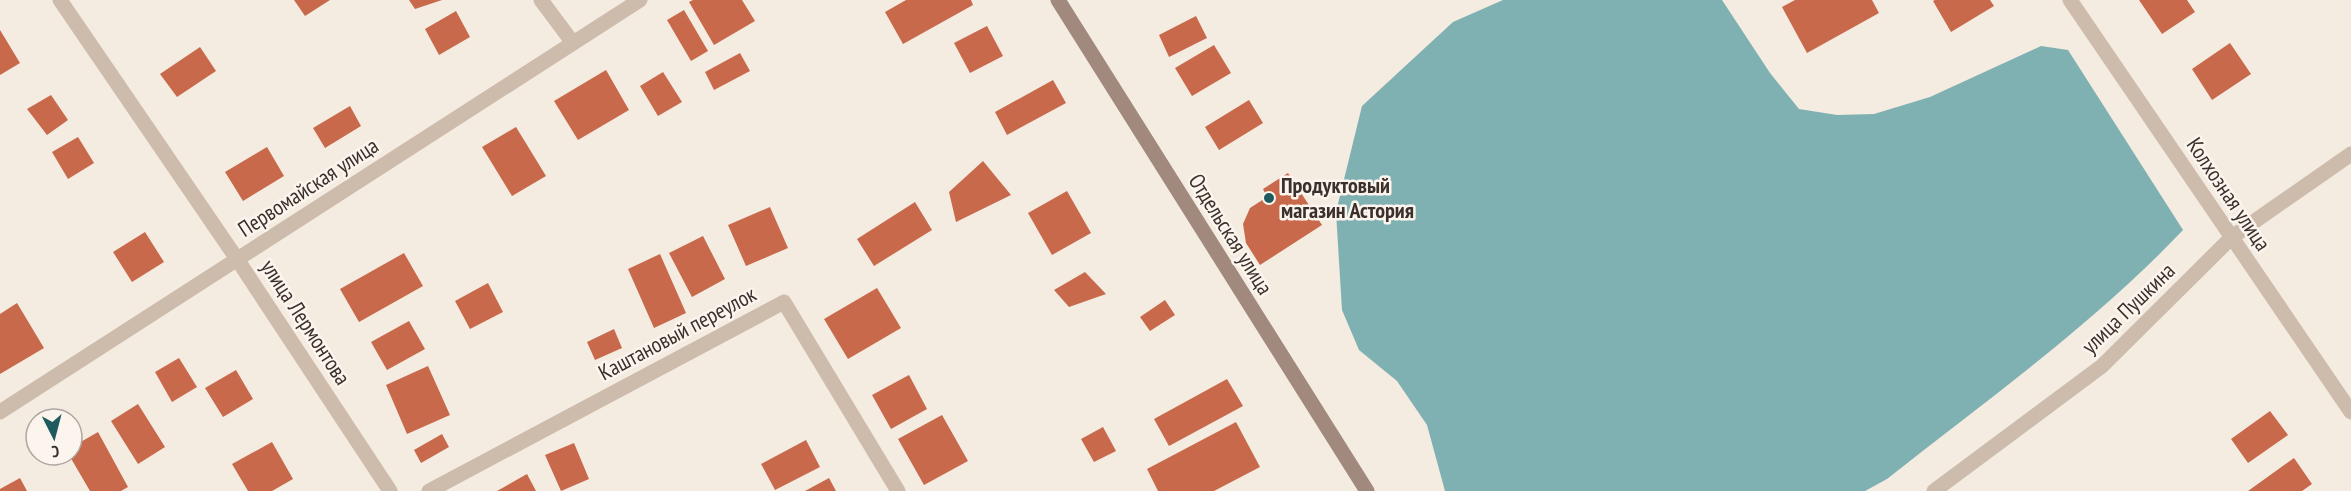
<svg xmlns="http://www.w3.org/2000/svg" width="2351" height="491" viewBox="0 0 2351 491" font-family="'PT Sans Narrow',sans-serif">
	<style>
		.water { fill: #7fb0b2 }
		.building { fill: #c8694b }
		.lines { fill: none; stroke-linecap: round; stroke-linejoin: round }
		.street { stroke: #cdbbac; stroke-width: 15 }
		.secondary { stroke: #a18a7d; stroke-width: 15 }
		.poi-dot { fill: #1f5a5e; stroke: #fbf5ee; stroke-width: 2 }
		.labels { text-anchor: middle; stroke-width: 5; stroke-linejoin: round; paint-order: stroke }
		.poi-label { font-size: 22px; font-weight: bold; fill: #3b302b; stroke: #fbf5ee; text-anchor: start }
		.street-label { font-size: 22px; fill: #3b302b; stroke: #fbf5ee }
	</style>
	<rect width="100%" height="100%" fill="#f4ebe1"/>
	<!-- water -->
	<path class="water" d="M1503,0H1722L1770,73L1799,109L1837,115L1874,114L1930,97L2041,46L2068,50L2183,230C2094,324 1988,399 1887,479L1865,491H1445L1427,425L1397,381L1359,350L1342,310L1336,212L1362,106L1453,22Z"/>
	<!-- building -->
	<path class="building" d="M294,0H330L305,16Z
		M409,0H442L415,9Z
		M693,0H742L755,21L714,45L689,2Z
		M906,0H971L973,5L903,44L885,12Z
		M1795,0H1872L1879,13L1807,53L1782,7Z
		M1935,0H1990L1994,6L1951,32L1933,1Z
		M2139,0H2187L2195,12L2162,34Z
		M684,10L708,51L691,61L667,20Z
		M456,11L470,37L439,55L425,29Z
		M1196,16L1207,38L1169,57L1159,35Z
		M987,26L1003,56L970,73L954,43Z
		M0,30L20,63L0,75Z
		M2230,43L2251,74L2212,100L2192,69Z
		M1214,45L1231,73L1192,96L1175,68Z
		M200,47L216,71L177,97L160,74Z
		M740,53L750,71L714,90L705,72Z
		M606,70L629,110L578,140L554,101Z
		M663,72L682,102L658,116L640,86Z
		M1053,80L1066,103L1007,135L995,112Z
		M51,95L68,120L47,135L27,109Z
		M1249,100L1263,123L1219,150L1205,127Z
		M350,106L361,126L325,148L313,128Z
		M516,127L546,176L512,196L482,147Z
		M78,137L94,163L68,179L52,152Z
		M267,147L284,176L243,201L225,172Z
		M983,161L1011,195L956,222L949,192Z
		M1288,173L1322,225L1260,265L1246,243L1243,224L1250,208L1267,197L1263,189Z
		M1067,191L1091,233L1052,255L1028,213Z
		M915,202L932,230L874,266L857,239Z
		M770,207L788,248L746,266L728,225Z
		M145,232L164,262L132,282L113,252Z
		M703,236L725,279L692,297L669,253Z
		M404,253L423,286L359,322L340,289Z
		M660,254L686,313L654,328L628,269Z
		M1085,272L1106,294L1069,307L1054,290Z
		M488,283L503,312L470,329L455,301Z
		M877,288L901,328L848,359L824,319Z
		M1165,300L1175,315L1150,331L1140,317Z
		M17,303L44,348L0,374V314Z
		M409,321L425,349L387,370L371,342Z
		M614,329L622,348L595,360L587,342Z
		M179,358L197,387L172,402L155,372Z
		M428,366L450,415L407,434L386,385Z
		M236,370L253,399L223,417L205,388Z
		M909,375L927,409L891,429L872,395Z
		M1227,379L1243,406L1169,446L1154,419Z
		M138,404L165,447L138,464L111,421Z
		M2270,411L2288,435L2248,463L2231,439Z
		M942,415L968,461L924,485L898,439Z
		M1236,422L1260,467L1214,491H1158L1147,469Z
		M1103,427L1116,451L1094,462L1081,439Z
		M98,432L128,487L121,491H90L69,455H72V447Z
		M442,434L449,447L421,463L414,450Z
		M806,440L820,467L775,490L761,464Z
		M272,442L293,479L272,491H248L232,464Z
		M574,443L589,479L561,491L545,455Z
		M2294,458L2312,484L2302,491H2248Z
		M527,474L536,491H497Z
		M20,478L27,491H0V489Z
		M829,478L836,491H805Z"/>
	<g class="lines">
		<!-- street -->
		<path class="street" d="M60,0L237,259L390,491
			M541,0L573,43
			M2070,0L2351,412
			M0,412L640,0
			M429,491L784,302L898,491
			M1934,491L2102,366L2232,237L2351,154"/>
		<!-- secondary -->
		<path class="secondary" d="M1058,0L1367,491"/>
	</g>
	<!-- markers -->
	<circle class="poi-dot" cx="1269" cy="198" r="6"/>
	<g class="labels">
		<!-- poi labels -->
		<g class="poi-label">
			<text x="1281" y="193">Продуктовый<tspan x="1281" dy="25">магазин Астория</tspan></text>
		</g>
		<!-- street labels -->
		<g class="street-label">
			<text transform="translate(308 187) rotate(-33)" y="8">Первомайская улица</text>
			<text transform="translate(2229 194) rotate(56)" y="8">Колхозная улица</text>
			<text transform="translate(1231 234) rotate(58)" y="8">Отдельская улица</text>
			<text transform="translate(2128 308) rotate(-44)" y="8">улица Пушкина</text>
			<text transform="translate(306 322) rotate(57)" y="8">улица Лермонтова</text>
			<text transform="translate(677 333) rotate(-28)" y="8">Каштановый переулок</text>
		</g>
	</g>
	<!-- north arrow -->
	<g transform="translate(54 437) rotate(174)"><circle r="28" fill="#fbf5ee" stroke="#aea6a0" stroke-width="1.5"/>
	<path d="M0-4.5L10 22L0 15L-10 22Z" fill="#1f5a5e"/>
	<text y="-9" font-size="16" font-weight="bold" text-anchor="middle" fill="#3b302b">С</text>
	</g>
</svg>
